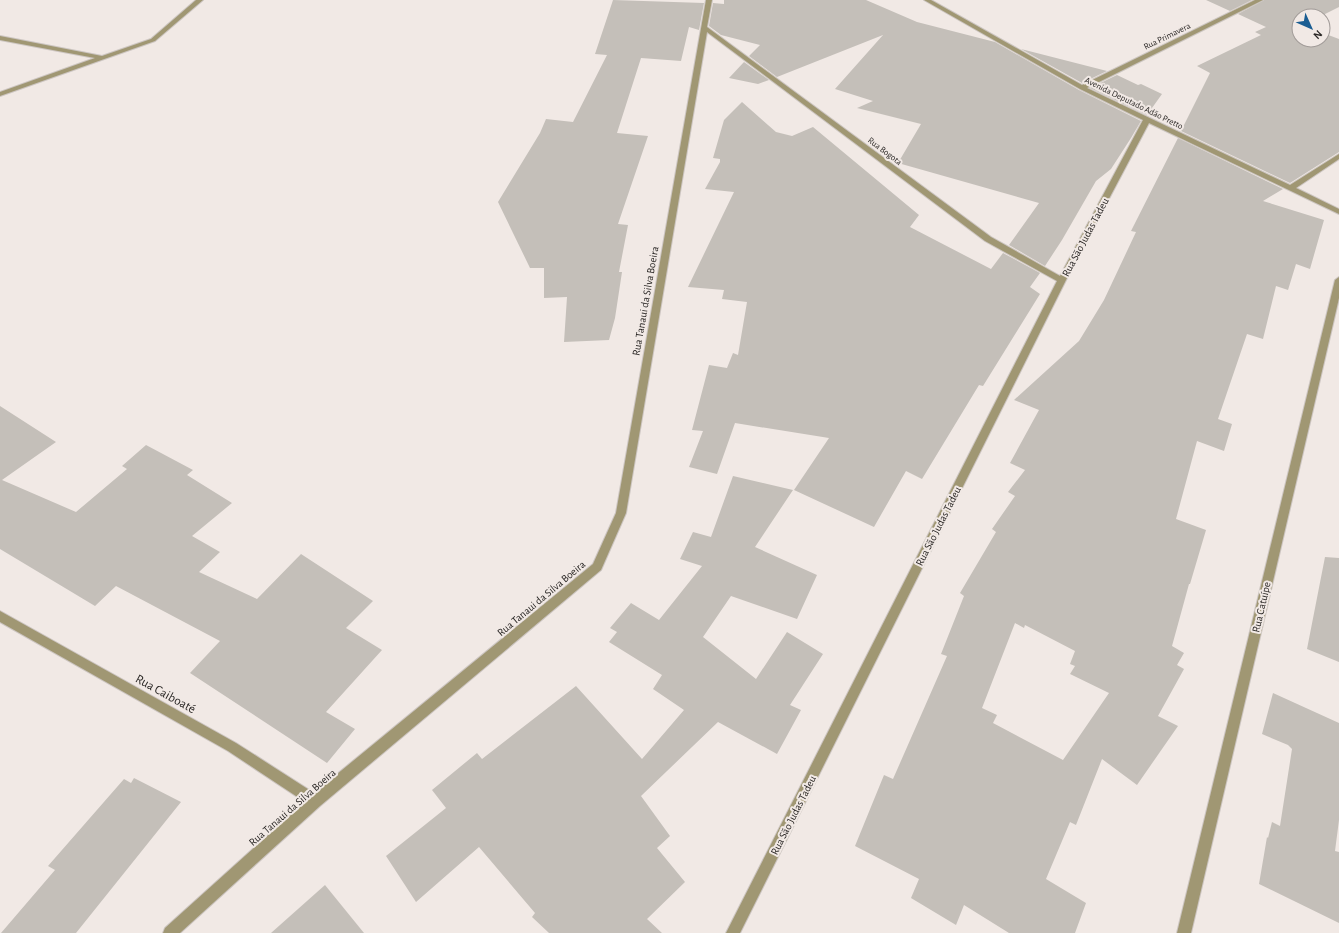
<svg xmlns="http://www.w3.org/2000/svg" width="1339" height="933" viewBox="0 0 1339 933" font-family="'Alegreya Sans',sans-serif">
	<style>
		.building { fill: #c4bfb9; fill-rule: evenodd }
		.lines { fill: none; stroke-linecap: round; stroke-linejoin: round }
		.minor-casing { stroke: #cdc6c2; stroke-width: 2 }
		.minor { fill: #a09773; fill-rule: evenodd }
		.labels { text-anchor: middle; stroke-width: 4; stroke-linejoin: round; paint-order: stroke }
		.far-street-label { font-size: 9px; fill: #2a2725; stroke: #f1e9e5 }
		.street-label { font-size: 11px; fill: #2a2725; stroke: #f1e9e5 }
		.near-street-label { font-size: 13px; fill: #2a2725; stroke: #f1e9e5 }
	</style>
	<rect width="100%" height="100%" fill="#f1e9e5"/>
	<!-- building -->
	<path class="building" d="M613,0L704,3L699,30L689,27L681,61L641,58L617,133L648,136L618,224L628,225L619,272H622L615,318L609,340L564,342L567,297L544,298V268H530L498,202L540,133L546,119L573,122L607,55L595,54Z
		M724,0H866L917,22L995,42L1079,90L1141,121L1131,138L1111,169L1096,181L1062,240L1045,266L1009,245L1039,203L898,163L921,124L857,108L873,101L835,89L883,35L777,77L749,56L760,45L721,35L709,26L713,3L724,4Z
		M1206,0H1252L1230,11Z
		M1264,0H1339V7L1321,16H1299V40H1323V33L1339,39V152L1290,183L1181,131L1210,73L1197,66L1261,35L1255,32L1266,27L1238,14Z
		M1021,49L1107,71L1082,83Z
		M744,62L769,80L758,84L729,78Z
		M1117,75L1138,85L1141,84L1162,94L1147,115L1090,88Z
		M742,102L776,132L792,136L813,127L919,215L910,227L991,269L1003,253L1040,273L1030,287L1040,294L983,386L979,385L922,479L906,471L874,527L794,490L829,438L735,423L717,474L689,467L703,431L692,430L709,365L727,368L733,353L738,355L747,302L722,299L724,290L688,287L734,192L705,189L720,162V159L713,158L724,120Z
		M1178,138L1283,189L1263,201L1324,220L1310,269L1296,264L1288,290L1276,286L1263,339L1247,334L1218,419L1232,424L1224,451L1197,441L1176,519L1206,530L1190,584H1189L1172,646L1184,653L1177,665L1184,669L1158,716L1178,726L1137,785L1102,759L1076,825L1070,822L1046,879L1086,903L1075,933H1009L964,905L956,925L911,898L919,879L855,846L884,775L893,779L947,656L941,654L964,596L960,593L996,532L992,529L1015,496L1008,492L1025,470L1010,463L1039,410L1014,400L1079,341L1104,300L1136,232L1131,231ZM1015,623L1024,628L1025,625L1075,651L1070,664L1075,666L1070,674L1109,693L1063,760L993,723L997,715L982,708Z
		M0,406L56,442L2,480L76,512L127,469L122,466L146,445L193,470L187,475L232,503L192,536L220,552L199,572L257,599L301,554L373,601L346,628L382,650L326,712L355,729L327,763L190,673L220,641L116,586L95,606L0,549Z
		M733,476L793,490L755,547L817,575L797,619L731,596L703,637L756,679L787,632L823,654L790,705L801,710L777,754L718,722L641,796L670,836L657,848L685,882L647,919L662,933H549L532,917L535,913L479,847L416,902L386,856L446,808L432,790L477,753L482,759L576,686L642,759L684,710L653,689L662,675L609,642L617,632L610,628L631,603L659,620L702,566L680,559L693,532L711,537Z
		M1325,557L1339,558V662L1307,649Z
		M1273,693L1339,723V820L1335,851L1339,852V923L1259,884L1267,837L1268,838L1272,822L1280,826L1292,749L1288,745L1262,734Z
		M134,778L181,802L76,933H1L55,870L48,866L124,779L131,783Z
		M325,885L364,933H271Z"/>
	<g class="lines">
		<defs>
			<path id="minor" d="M196,0H203L155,41L0,96V92L95,58L0,40V36L102,56L151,39Z
				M706,0H712L707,27L991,237L1060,276L1143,120L1080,89L924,0H931L1082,85L1255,0H1263L1087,88L1290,185L1339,154V159L1296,188L1339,209V214L1149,123L1066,280L740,933H726L1057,281L985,241L707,32L626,513L601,570L320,806L180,933H163L165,928L305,802L228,751L0,622V611L236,743L314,793L593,564L616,513Z
				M1339,277V298L1191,933H1177L1335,280Z"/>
		</defs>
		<!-- minor casing -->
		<use href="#minor" class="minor-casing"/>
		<!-- minor -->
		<use href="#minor" class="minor"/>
	</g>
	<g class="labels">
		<!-- far-street labels -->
		<g class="far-street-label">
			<text transform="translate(1167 36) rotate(-26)" y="3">Rua Primavera</text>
			<text transform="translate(1134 103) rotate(26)" y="3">Avenida Deputado Adão Pretto</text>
			<text transform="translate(885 151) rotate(37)" y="3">Rua Bogota</text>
		</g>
		<!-- street labels -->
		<g class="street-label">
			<text transform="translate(1085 237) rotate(-62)" y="4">Rua São Judas Tadeu</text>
			<text transform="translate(645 301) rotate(-80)" y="4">Rua Tanaui da Silva Boeira</text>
			<text transform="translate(938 526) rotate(-63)" y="4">Rua São Judas Tadeu</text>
			<text transform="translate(541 598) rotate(-40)" y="4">Rua Tanaui da Silva Boeira</text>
			<text transform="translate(1261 607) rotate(-77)" y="4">Rua Catuípe</text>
			<text transform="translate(292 807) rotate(-41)" y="4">Rua Tanaui da Silva Boeira</text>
			<text transform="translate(793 815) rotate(-63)" y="4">Rua São Judas Tadeu</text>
		</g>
		<!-- near-street labels -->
		<g class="near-street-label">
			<text transform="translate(166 693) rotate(29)" y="5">Rua Caiboaté</text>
		</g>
	</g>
	<!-- north arrow -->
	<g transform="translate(1311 28) rotate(135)"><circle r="19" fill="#f1e9e5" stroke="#a19b98"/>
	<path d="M0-3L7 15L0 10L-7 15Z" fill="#1a5d92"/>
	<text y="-6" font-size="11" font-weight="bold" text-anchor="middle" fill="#2a2725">N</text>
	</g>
</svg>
